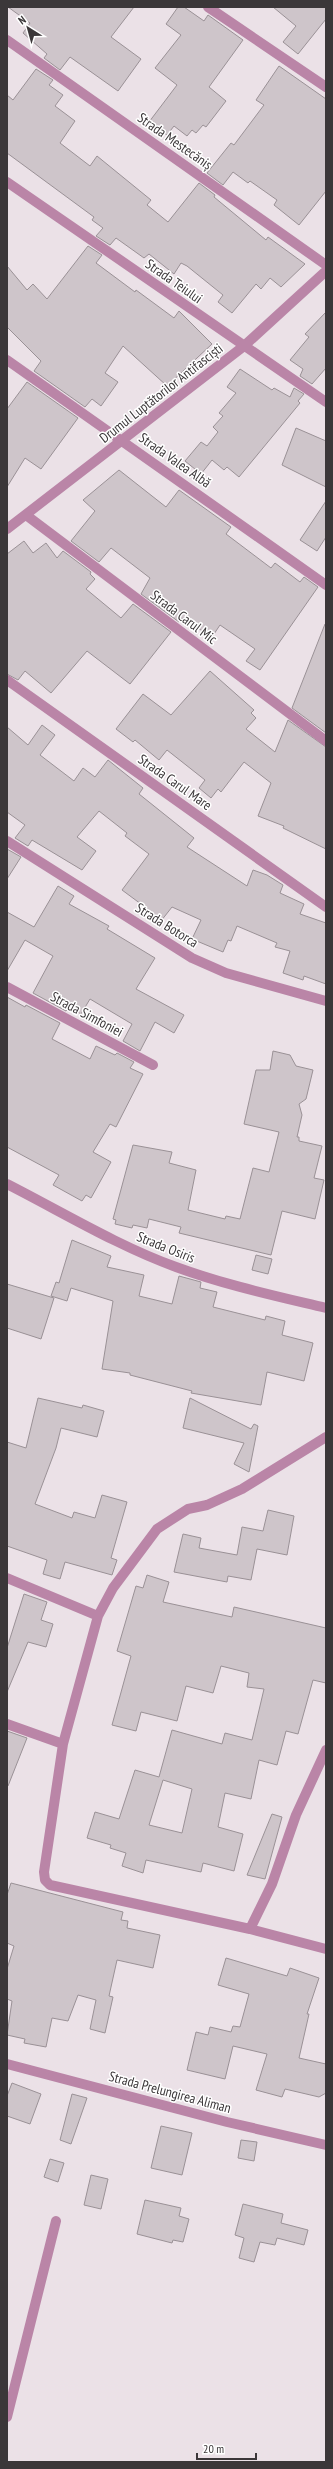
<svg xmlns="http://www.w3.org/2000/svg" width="333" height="2469" viewBox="0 0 333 2469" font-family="'PT Sans Narrow',sans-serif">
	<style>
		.building { fill: #cec5ca; stroke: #9a9196; fill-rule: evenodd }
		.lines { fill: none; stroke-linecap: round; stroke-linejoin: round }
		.minor { stroke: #ba85a7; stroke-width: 10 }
		.labels { text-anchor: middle; stroke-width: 3; stroke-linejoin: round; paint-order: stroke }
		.street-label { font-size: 14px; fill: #3b3739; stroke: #fff }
	</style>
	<rect width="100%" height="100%" fill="#ebe1e7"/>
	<!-- building -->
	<path class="building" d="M8,7H134L111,37L141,59L118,91L70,57L60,70L44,58L47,54L23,33L30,23Z
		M178,7H184L204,21L208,15L243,40L209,87L226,101L206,127L203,125L196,133L192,130L187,136L174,126L167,135L149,122L177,85L155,68L181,35L166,24Z
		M273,7H326V19L298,54L283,42L296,26Z
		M279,66L326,99V191L299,225L274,205L277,200L250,181L248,183L233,172L223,185L207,173L231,143L234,145L264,105L256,100Z
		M36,69L53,80L49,85L63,95L55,106L75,121L60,143L90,166L97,156L151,200L147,205L168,222L199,183L215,195L214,197L266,240L268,237L305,264L281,287L270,278L261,289L256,284L232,313L218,302L223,295L187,266L181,263L174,274L149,254L144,258L116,238L110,245L96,236L103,228L92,220L94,217L7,153V95L13,100Z
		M88,246L102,255L96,263L135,292L136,290L174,318L179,311L212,344L167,386L123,346L105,373L118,382L101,406L92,399L85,407L34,371L41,361L7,327V266L27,290L33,284L47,299Z
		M326,312V368L312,384L300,376L303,369L290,360L309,337L305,334Z
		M240,369L272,390L274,388L290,397L294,388L304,394L298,401L300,403L239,477L227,467L224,470L212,460L201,474L185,461L201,442L207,446L218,432L213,427L223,416L219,413L236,393L227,387Z
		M27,382L78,418L41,469L25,458L7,487V409Z
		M296,428L326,441V487L282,465Z
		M119,470L166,507L179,490L231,527L226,534L271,568L275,563L300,582L304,577L318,587L260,670L246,661L255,649L220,625L212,637L182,618L179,622L141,594L150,578L111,548L99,562L71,541L95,511L83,500Z
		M326,501V537L317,551L300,540Z
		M24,541L33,553L46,543L57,558L63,551L91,572L90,574L95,579L86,589L121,618L133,604L171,632L130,684L87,651L51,693L25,671L18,680L7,674V554Z
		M325,624H326V733L292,708Z
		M210,671L254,710L251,713L256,718L246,729L275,752L288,720L326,747V849L283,828L284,826L258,816L271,783L244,762L221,792L218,789L211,798L199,788L205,780L167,750L159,760L135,740L133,742L116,729L143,694L171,715Z
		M42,725L55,735L40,755L74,781L83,768L95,777L108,760L143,788L139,794L194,838L187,847L247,886L253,870L267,875L283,885L280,893L304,904L300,914L326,923V984L304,976L303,980L283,973L290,951L275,947L277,943L237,926L231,941L228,940L223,952L192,939L201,920L172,907L161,921L144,909L145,907L122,890L149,854L125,836L127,833L99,811L77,837L96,851L82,870L32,840L28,846L15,838L25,825L7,812V727L28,745Z
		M7,849L21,857L7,879Z
		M58,886L74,896L69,904L109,926L107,929L155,958L136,989L184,1015L174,1033L155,1022L140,1051L123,1041L132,1024L90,999L81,1014L69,1007L66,1011L33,993L53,956L25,940L7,971V912L34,927Z
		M7,997L25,1007L26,1005L60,1023L52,1039L90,1059L96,1046L115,1055L117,1053L134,1062L130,1068L143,1074L116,1127L110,1124L93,1152L111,1162L91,1198L86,1195L82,1201L53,1185L59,1175L7,1147Z
		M273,1051L290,1055L296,1066L313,1070L306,1099L299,1104L302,1115L297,1137H299V1141L322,1146L314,1178L324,1180L315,1219L282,1211L271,1255L179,1233L181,1227L149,1219L147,1228L133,1225L132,1228L115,1224L116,1220L113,1219L133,1145L172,1152L169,1163L196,1170L188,1210L225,1219L226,1216L240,1219L253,1168L269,1172L279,1132L244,1124L256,1070H270Z
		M72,1240L111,1256L107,1267L144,1275L139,1296L172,1304L179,1276L201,1282L200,1288L217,1292L213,1307L265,1320L266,1316L285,1321L282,1335L313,1343L304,1381L267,1372L261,1405L191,1393L192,1391L130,1375V1373L102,1369L113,1301L71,1288L67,1301L51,1296L56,1282L59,1283Z
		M256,1255L272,1259L268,1274L252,1270Z
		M7,1284L54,1298L41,1339L7,1328Z
		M38,1398L82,1408L83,1405L104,1411L97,1437L61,1428L56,1448L35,1504L72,1518L74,1512L95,1518L102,1495L127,1502L111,1558L117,1560L112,1575L65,1562L60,1579L43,1574L47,1560L7,1546V1442L26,1448Z
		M190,1398L251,1429L254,1424L258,1426L249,1472L234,1464L244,1443L183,1428Z
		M268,1510L294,1516L287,1555L257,1549L251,1580L228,1576L227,1582L174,1572L183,1534L201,1538L199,1548L237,1555L242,1527L263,1531Z
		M147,1575L169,1582L163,1602L232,1617L234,1607L326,1628V1683L313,1680L298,1734L286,1731L277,1765L259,1760L251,1799L225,1793L218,1827L243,1834L234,1871L203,1863L201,1872L146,1860L143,1873L122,1866L126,1853L110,1848L111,1845L87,1838L95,1812L119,1819L135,1770L159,1777L172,1730L222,1744L225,1733L252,1740L264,1689L247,1687L249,1673L221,1666L213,1693L186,1686L177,1721L141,1712L136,1731L112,1725L131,1656L117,1651L136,1586L143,1588ZM163,1780L192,1789L182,1833L149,1825Z
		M24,1594L47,1602L41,1620L53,1624L46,1647L28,1642L7,1692V1648Z
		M7,1731L27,1738L8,1786H7Z
		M272,1814L282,1817L265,1879L247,1875Z
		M11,1883L123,1912L121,1920L128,1921L127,1928L160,1935L153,1968L117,1960L109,1996L113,1997L105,2033L90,2029L96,2000L78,1995L68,2021L52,2018L46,2047L24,2043L25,2039L7,2035L12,2001L7,1999V1969L14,1946L7,1943V1895Z
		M226,1958L287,1976L290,1968L319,1978L307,2014H309L299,2058L326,2064V2093L319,2097L285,2089L282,2097L256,2090L267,2054L233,2046L225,2079L187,2070L196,2032L208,2035L210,2027L231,2032L233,2026L240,2027L249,1994L218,1985Z
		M12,2083L41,2094L30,2124L7,2116V2096Z
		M72,2094L87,2098L71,2144L60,2140Z
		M161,2126L192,2133L182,2175L151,2168Z
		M241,2140L257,2142L254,2161L238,2158Z
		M50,2159L64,2163L58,2182L44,2177Z
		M91,2175L108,2179L101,2209L84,2205Z
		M145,2200L181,2208L179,2216L189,2219L183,2242L173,2240L172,2243L137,2234Z
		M243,2204L283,2214L281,2223L308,2230L304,2245L277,2238L275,2245L260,2242L254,2262L239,2258L244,2238L235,2235Z"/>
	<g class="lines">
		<!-- minor -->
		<path class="minor" d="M208,7L326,87
			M7,40L326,265
			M7,182L326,402
			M7,360L326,585
			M26,515L326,741
			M7,529L244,346L326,271
			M7,680L326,907
			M7,841L192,958L226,973L326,1001
			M7,987L153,1065
			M7,1184C62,1212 118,1246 176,1267C225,1285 276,1296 326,1308
			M326,1437L242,1489L207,1505L188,1509L157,1529L113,1588L98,1616L63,1744L44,1872L45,1880L50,1885L250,1929L326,1949
			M7,1578L98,1616
			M7,1724L63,1744
			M250,1929L272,1884L296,1815L326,1750
			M7,2064L227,2122L326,2145
			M7,2417L56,2221"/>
	</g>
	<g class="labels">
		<!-- street labels -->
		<g class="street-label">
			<text transform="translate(175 141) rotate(35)" y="5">Strada Mestecăniș</text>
			<text transform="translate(174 281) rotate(35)" y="5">Strada Teiului</text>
			<text transform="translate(161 393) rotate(-38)" y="5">Drumul Luptătorilor Antifasciști</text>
			<text transform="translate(175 460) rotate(35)" y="5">Strada Valea Albă</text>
			<text transform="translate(184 617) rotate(37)" y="5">Strada Carul Mic</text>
			<text transform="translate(175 782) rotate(35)" y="5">Strada Carul Mare</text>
			<text transform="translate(167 925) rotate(32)" y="5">Strada Botorca</text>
			<text transform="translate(87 1014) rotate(28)" y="5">Strada Simfoniei</text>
			<text transform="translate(166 1247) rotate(22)" y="5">Strada Osiris</text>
			<text transform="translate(170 2092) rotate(15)" y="5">Strada Prelungirea Aliman</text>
		</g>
	</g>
	<!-- border -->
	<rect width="333" height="2469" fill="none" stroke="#3b3739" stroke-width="16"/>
	<!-- north arrow -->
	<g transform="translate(28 28) rotate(323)" stroke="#ffffff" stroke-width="3" paint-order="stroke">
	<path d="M0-3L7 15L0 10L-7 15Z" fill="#3b3739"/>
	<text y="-6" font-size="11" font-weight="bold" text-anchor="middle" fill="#3b3739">N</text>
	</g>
	<!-- scale -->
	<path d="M197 2453v6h59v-6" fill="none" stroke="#3b3739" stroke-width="2"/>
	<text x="203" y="2453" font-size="12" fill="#3b3739" stroke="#ffffff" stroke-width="3" paint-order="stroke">20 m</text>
</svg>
